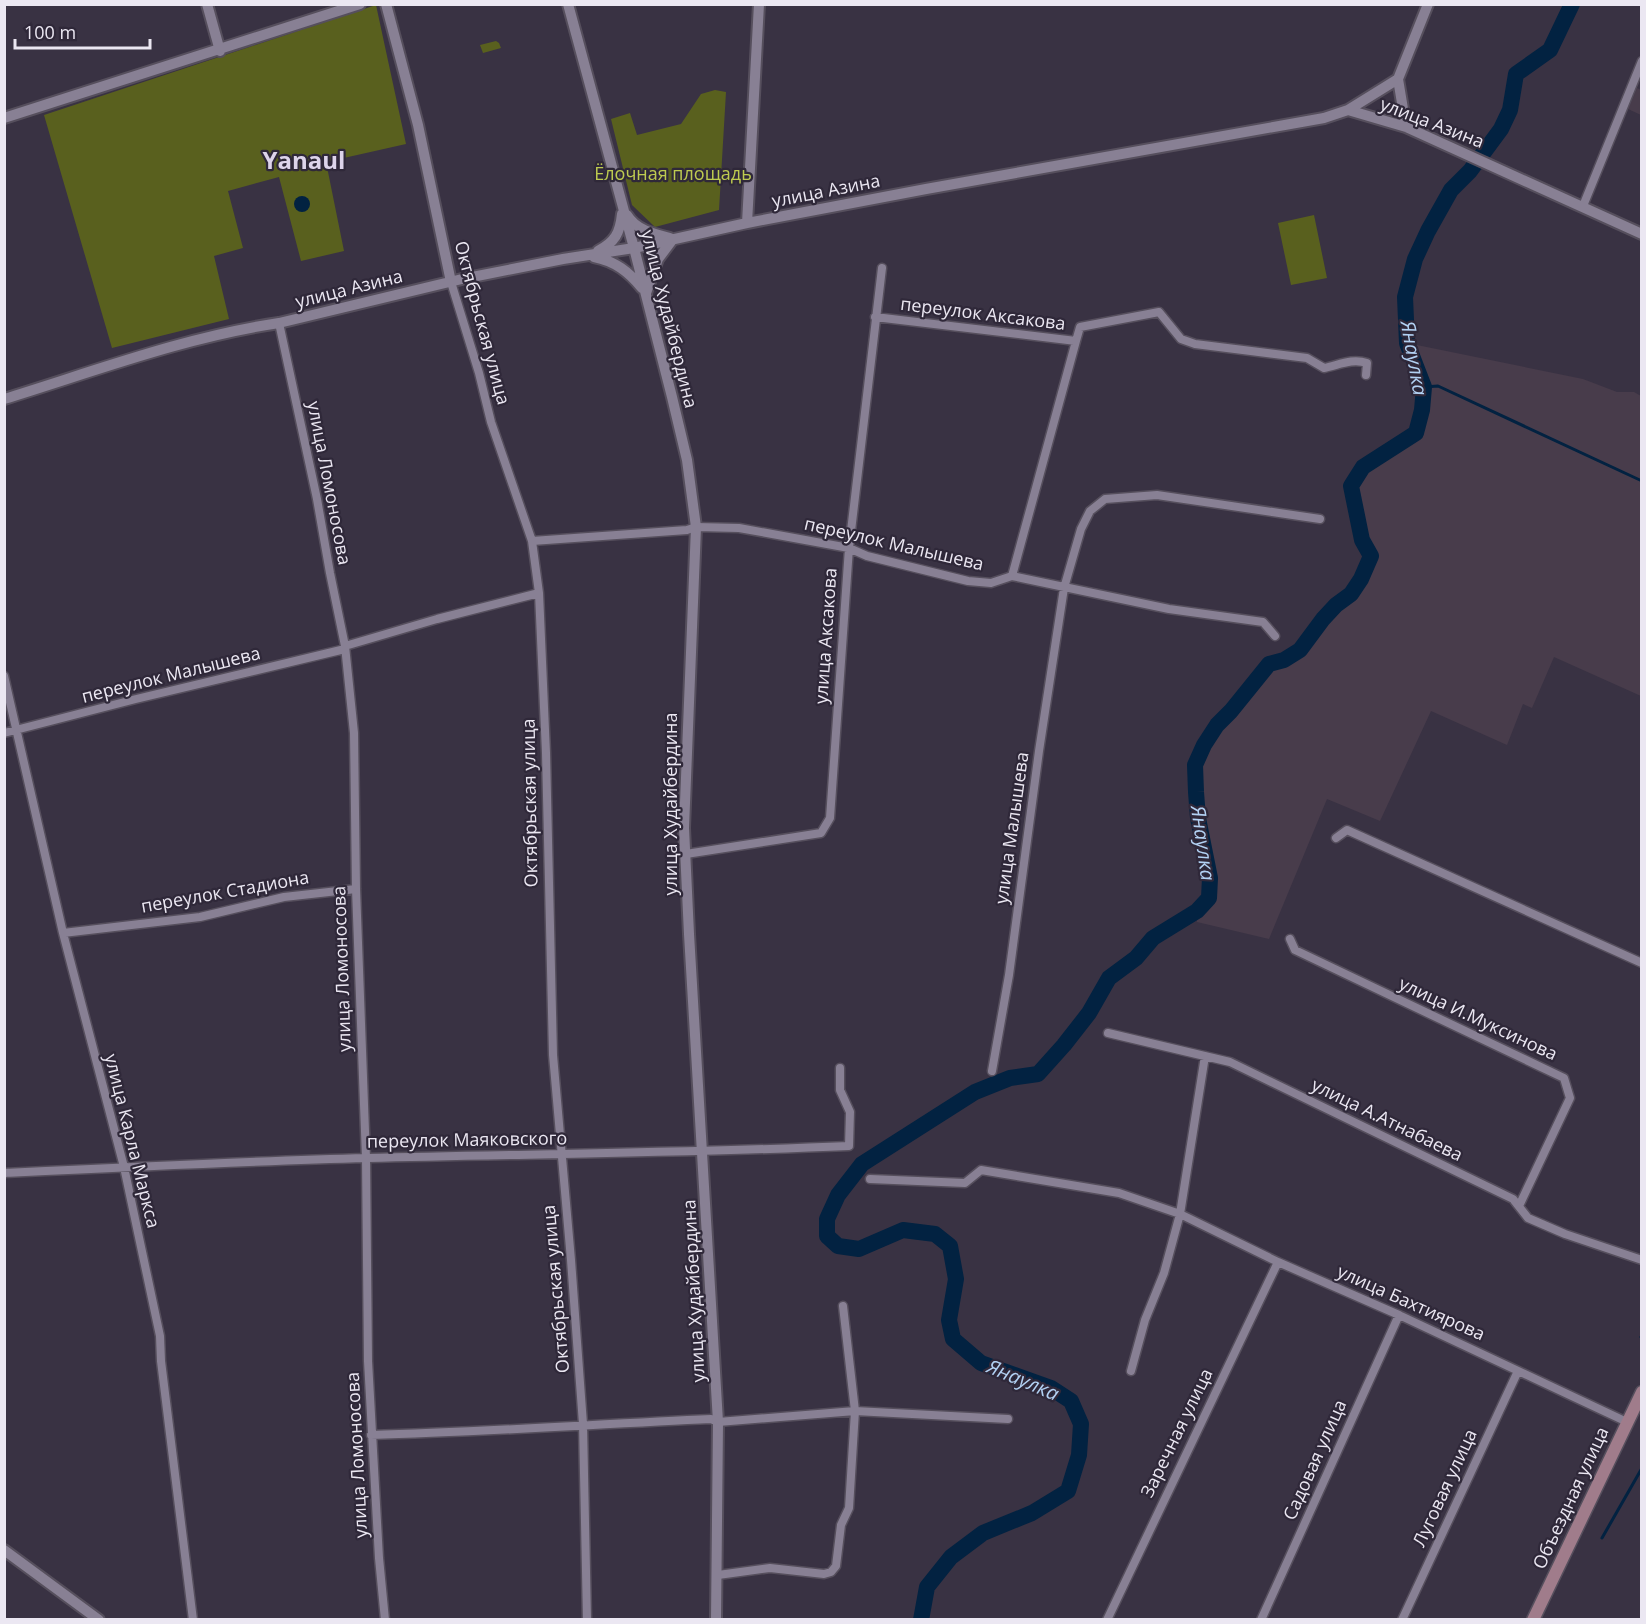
<svg xmlns="http://www.w3.org/2000/svg" width="1646" height="1624" viewBox="0 0 1646 1624" font-family="'Open Sans',sans-serif">
	<style>
		.commercial { fill: #483c4b }
		.green { fill: #59601e }
		.water { fill: #022241 }
		.lines { fill: none; stroke-linecap: round; stroke-linejoin: round }
		.stream { stroke: #022241; stroke-width: 3 }
		.river { stroke: #022241; stroke-width: 16 }
		.minor-casing { stroke: #564f5d; stroke-width: 11 }
		.tertiary-casing { stroke: #564f5d; stroke-width: 14 }
		.secondary-casing { stroke: #564f5d; stroke-width: 15 }
		.minor { stroke: #888094; stroke-width: 8 }
		.tertiary { stroke: #888094; stroke-width: 10 }
		.secondary { stroke: #a07c8b; stroke-width: 12 }
		.labels { text-anchor: middle; stroke-width: 4.5; stroke-linejoin: round; paint-order: stroke }
		.street-label { font-size: 18px; fill: #ebe7f2; stroke: #2f2839 }
		.park-label { font-size: 18px; fill: #becb50; stroke: #2f2839 }
		.water-label { font-size: 20px; font-style: italic; fill: #b2d1f3; stroke: #2f2839 }
		.district-label { font-size: 24px; font-weight: bold; fill: #ddd4ea; stroke: #2f2839 }
	</style>
	<rect width="100%" height="100%" fill="#393243"/>
	<!-- commercial -->
	<path class="commercial" d="M1637,88L1641,90V115L1628,109Z
		M1407,343L1583,379L1617,392H1634L1641,396V696L1554,657L1532,708L1523,704L1507,745L1431,711L1380,821L1327,799L1269,939L1197,922V911L1209,898L1210,879L1198,818L1195,765L1204,745L1217,725L1231,711L1269,664L1284,660L1300,650L1323,619L1336,605L1351,594L1361,579L1371,556L1362,540L1351,486L1363,467L1416,433L1422,410L1424,387Z"/>
	<!-- green -->
	<path class="green" d="M376,5L406,144L326,162L344,251L301,261L279,177L228,191L243,248L214,256L229,319L112,348L44,115Z
		M496,41L499,43L501,48L483,53L480,45Z
		M715,90L726,92L719,210L655,227L632,205L611,119L630,113L637,135L681,124L701,94Z
		M1314,215L1327,278L1291,285L1278,223Z"/>
	<!-- water -->
	<path class="water" d="M294 204a8 8 0 1 1 16 0a8 8 0 1 1-16 0Z"/>
	<g class="lines">
		<!-- stream -->
		<path class="stream" d="M1424,387L1438,386L1642,481
			M1641,1337L1642,1336
			M1602,1538L1642,1468"/>
		<!-- river -->
		<path class="river" d="M921,1620L927,1587L951,1557L983,1533L1032,1513L1068,1491L1079,1455L1081,1424L1071,1401L1051,1388L981,1363L953,1339L949,1320L956,1279L950,1246L935,1234L903,1230L859,1249L838,1246L827,1236V1219L838,1195L862,1164L975,1092L1010,1078L1038,1074L1064,1045L1089,1013L1109,978L1136,958L1153,938L1197,911L1209,898L1210,878L1198,818L1196,792L1195,765L1204,745L1217,725L1231,711L1269,664L1284,660L1300,650L1323,619L1336,605L1351,594L1361,579L1371,556L1362,540L1351,486L1363,467L1416,433L1422,410L1424,387L1407,343L1405,297L1415,259L1428,231L1451,190L1470,171L1501,129L1510,110L1516,74L1550,50L1572,4"/>
		<defs>
			<path id="minor" d="M1583,206L1642,61
				M451,282L479,373L491,422L532,541L539,593L546,753L553,1055L571,1260L583,1424L587,1620
				M875,317L1076,341L1080,327L1159,312L1181,339L1195,344L1307,358L1324,368C1339,365 1352,358 1367,363L1366,375
				M279,323L317,499L330,573L345,646L354,733L356,889L366,1158L368,1361L379,1558L385,1620
				M532,541L687,530L696,527L739,528L849,548L867,556L968,581L991,583L1012,576L1169,609L1263,622L1275,636
				M1012,576L1076,341
				M345,646L437,619L539,593
				M4,676L63,933L124,1167L160,1336L161,1361L193,1620
				M4,733L136,699L345,649
				M1336,838L1347,830L1642,963
				M686,854L821,833L830,818L849,548L882,268
				M63,933L200,917L284,897L356,889
				M1290,939L1295,950L1564,1078L1570,1098L1519,1206
				M1108,1033L1230,1062L1513,1199L1528,1218L1565,1234L1642,1260
				M992,1071L1009,975L1039,751L1064,588L1081,529L1090,511L1105,499L1157,495L1320,519
				M4,1173C126,1167 247,1161 368,1158C528,1154 689,1153 849,1146L850,1112L840,1090V1068
				M870,1179L965,1183L981,1170L1119,1193L1180,1214L1278,1262L1399,1315L1627,1422
				M1131,1371L1145,1320L1164,1273L1180,1214L1205,1056
				M371,1435C485,1432 598,1424 711,1419L718,1422L855,1411L1008,1419
				M718,1575L770,1568L824,1574L831,1572L836,1566L841,1525L849,1508L855,1411L843,1306
				M1107,1620L1278,1262
				M1261,1620L1399,1315
				M1402,1620L1518,1371"/>
			<path id="tertiary" d="M207,4L220,51
				M386,4L418,125L451,282
				M568,4L634,248L672,397L687,460L696,527L684,828L689,934L718,1422L716,1620
				M1398,79L1406,127
				M1348,110L1398,79L1428,4
				M4,118L360,4
				M627,215C636,230 654,234 670,238
				M747,223L759,4
				M598,251C615,242 620,233 622,214
				M594,257C615,261 629,272 642,288
				M646,293L658,259L673,239
				M4,399C95,371 185,337 279,323L462,279L563,259L634,248L747,223L926,189L1324,118L1348,110L1406,127L1642,234
				M4,1550L99,1620"/>
			<path id="secondary" d="M1533,1620L1642,1392"/>
		</defs>
		<!-- minor casing -->
		<use href="#minor" class="minor-casing"/>
		<!-- tertiary casing -->
		<use href="#tertiary" class="tertiary-casing"/>
		<!-- secondary casing -->
		<use href="#secondary" class="secondary-casing"/>
		<!-- minor -->
		<use href="#minor" class="minor"/>
		<!-- tertiary -->
		<use href="#tertiary" class="tertiary"/>
		<!-- secondary -->
		<use href="#secondary" class="secondary"/>
	</g>
	<g class="labels">
		<!-- street labels -->
		<g class="street-label">
			<text transform="translate(1432 123) rotate(21)" y="6">улица Азина</text>
			<text transform="translate(826 191) rotate(-11)" y="6">улица Азина</text>
			<text transform="translate(349 289) rotate(-14)" y="6">улица Азина</text>
			<text transform="translate(983 314) rotate(7)" y="6">переулок Аксакова</text>
			<text transform="translate(669 319) rotate(76)" y="6">улица Худайбердина</text>
			<text transform="translate(482 323) rotate(75)" y="6">Октябрьская улица</text>
			<text transform="translate(329 483) rotate(79)" y="6">улица Ломоносова</text>
			<text transform="translate(894 544) rotate(13)" y="6">переулок Малышева</text>
			<text transform="translate(826 636) rotate(-86)" y="6">улица Аксакова</text>
			<text transform="translate(171 675) rotate(-14)" y="6">переулок Малышева</text>
			<text transform="translate(530 803) rotate(-91)" y="6">Октябрьская улица</text>
			<text transform="translate(671 804) rotate(-90)" y="6">улица Худайбердина</text>
			<text transform="translate(1012 828) rotate(-82)" y="6">улица Малышева</text>
			<text transform="translate(225 892) rotate(-10)" y="6">переулок Стадиона</text>
			<text transform="translate(342 969) rotate(-92)" y="6">улица Ломоносова</text>
			<text transform="translate(1478 1019) rotate(25)" y="6">улица И.Муксинова</text>
			<text transform="translate(1387 1120) rotate(26)" y="6">улица А.Атнабаева</text>
			<text transform="translate(467 1140) rotate(-1)" y="6">переулок Маяковского</text>
			<text transform="translate(132 1141) rotate(76)" y="6">улица Карла Маркса</text>
			<text transform="translate(556 1289) rotate(-95)" y="6">Октябрьская улица</text>
			<text transform="translate(694 1291) rotate(-93)" y="6">улица Худайбердина</text>
			<text transform="translate(1411 1303) rotate(24)" y="6">улица Бахтиярова</text>
			<text transform="translate(1177 1433) rotate(-64)" y="6">Заречная улица</text>
			<text transform="translate(357 1455) rotate(-93)" y="6">улица Ломоносова</text>
			<text transform="translate(1315 1460) rotate(-66)" y="6">Садовая улица</text>
			<text transform="translate(1445 1488) rotate(-65)" y="6">Луговая улица</text>
			<text transform="translate(1571 1498) rotate(-65)" y="6">Объездная улица</text>
		</g>
		<!-- park labels -->
		<g class="park-label">
			<text x="673" y="180">Ёлочная площадь</text>
		</g>
		<!-- water labels -->
		<g class="water-label">
			<text transform="translate(1414 358) rotate(80)" y="7">Янаулка</text>
			<text transform="translate(1203 843) rotate(82)" y="7">Янаулка</text>
			<text transform="translate(1023 1380) rotate(23)" y="7">Янаулка</text>
		</g>
		<!-- district labels -->
		<g class="district-label">
			<text x="304" y="169">Yanaul</text>
		</g>
	</g>
	<!-- border -->
	<rect width="1646" height="1624" fill="none" stroke="#ebe7f2" stroke-width="12"/>
	<!-- scale -->
	<path d="M15 39v9h135v-9" fill="none" stroke="#ebe7f2" stroke-width="3"/>
	<text x="24" y="39" font-size="18" fill="#ebe7f2" stroke="#2f2839" stroke-width="4.5" paint-order="stroke">100 m</text>
</svg>
